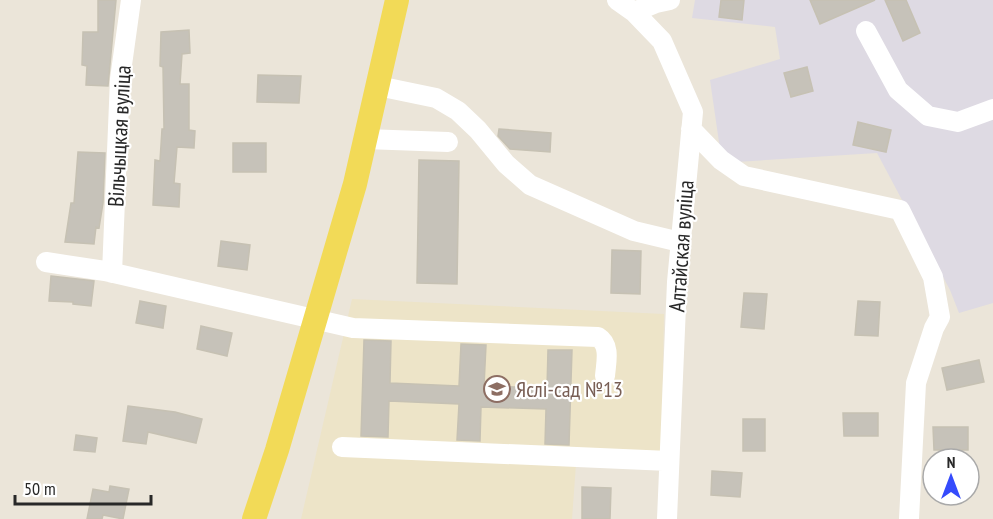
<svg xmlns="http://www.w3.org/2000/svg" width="993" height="519" viewBox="0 0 993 519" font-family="'PT Sans Narrow',sans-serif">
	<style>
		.industrial { fill: #dedae3 }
		.education { fill: #ede4c8 }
		.building { fill: #c6c2b9; stroke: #c6c1b3; stroke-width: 1.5 }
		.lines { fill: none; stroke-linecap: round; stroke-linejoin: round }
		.minor { stroke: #fff; stroke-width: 20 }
		.major { stroke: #f2da57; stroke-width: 24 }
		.labels { text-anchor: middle; stroke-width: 4.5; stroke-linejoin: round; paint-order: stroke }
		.street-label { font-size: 22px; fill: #282828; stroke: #fff }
		.education-label { font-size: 22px; fill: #785e54; stroke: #fff; text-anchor: start }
	</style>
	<rect width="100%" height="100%" fill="#ebe5d9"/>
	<!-- industrial -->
	<path class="industrial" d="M695,0H993V303L959,313L950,290L877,153L736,162L721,156L710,80L780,59L775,27L692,18Z"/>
	<!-- education -->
	<path class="education" d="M352,299L664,314L661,467L576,464L572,519H301Z"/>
	<!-- building -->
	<path class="building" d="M98,0H116L108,86L86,85L87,66L82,65L83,32H98Z
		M721,0H744L742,20L719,17Z
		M810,0H875L820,24Z
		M885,0H906L920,33L903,41Z
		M189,30L190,53L182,54L180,84H189V130L195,131L194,148L177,147L174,183L180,184L179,207L153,205L155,160L160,161L162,129H164L163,67L160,66L161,32Z
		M807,67L813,91L791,97L784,73Z
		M258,75L301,76L299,103L257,102Z
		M858,122L891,130L886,152L853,145Z
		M499,129L551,133L550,152L510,149L498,136Z
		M233,143H266V172H233Z
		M78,152L105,153L103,203L99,228L96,227L94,244L65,242L71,203H74Z
		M419,160L459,161L457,284L417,283Z
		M221,241L250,245L247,270L218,266Z
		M612,250L641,251L640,294L611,293Z
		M51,276L94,281L91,306L73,304V302L49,301Z
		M744,293L767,294L764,329L741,327Z
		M140,301L166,306L163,328L136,323Z
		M858,301L880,302L878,336L855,335Z
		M201,326L232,333L227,356L197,349Z
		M364,340L391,341L390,383L459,386L461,344L486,345L484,386L547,388L548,350H572L569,445L545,444L546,409L481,407L480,441L457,440L459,404L389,401L388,437L361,436Z
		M979,360L984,382L947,390L942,368Z
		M128,406L175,412L202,419L196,443L148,432L146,444L123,441Z
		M843,413H878V436H844Z
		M743,419H765V451H743Z
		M933,427H968V450H934Z
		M76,435L97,438L95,452L74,450Z
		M712,471L742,473L740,497L711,495Z
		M110,486L129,489L123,519L103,515L102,519H87L93,489L109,492Z
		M582,487L611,488L610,519H582Z"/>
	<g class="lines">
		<!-- minor -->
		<path class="minor" d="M617,0L634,12L662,41L693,112L677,282L667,519
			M634,12L656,3L670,0
			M866,31L898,90L928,116L958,122L993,109
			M378,86L436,98L458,111L478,130L506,164L530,185L634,231L680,242
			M691,129L721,160L744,176L900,210L933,277L940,317L934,328L916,383L909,519
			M365,139L448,142
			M46,262L105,271L353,328L598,337C611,345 606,363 605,376
			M112,273L120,79L131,0
			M342,447L669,461"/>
		<!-- major -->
		<path class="major" d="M254,519L277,450L355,184L397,0"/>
	</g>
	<!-- icons -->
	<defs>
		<symbol id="school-ring" viewBox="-11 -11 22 22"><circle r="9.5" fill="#fff" stroke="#8d6e63" stroke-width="1.5"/><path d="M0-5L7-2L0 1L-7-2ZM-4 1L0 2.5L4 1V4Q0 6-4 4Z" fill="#8d6e63"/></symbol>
	</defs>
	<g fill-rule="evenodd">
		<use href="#school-ring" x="482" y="374" width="30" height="30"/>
	</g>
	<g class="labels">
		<!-- street labels -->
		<g class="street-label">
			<text transform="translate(119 136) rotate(-87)" y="8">Вільчыцкая вуліца</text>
			<text transform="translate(681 246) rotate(-86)" y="8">Алтайская вуліца</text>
		</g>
		<!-- education labels -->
		<g class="education-label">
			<text x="516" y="397">Яслі-сад №13</text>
		</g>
	</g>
	<!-- north arrow -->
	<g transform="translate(951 477)"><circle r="28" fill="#ffffff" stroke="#a9a9a9" stroke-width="1.5"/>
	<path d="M0-4.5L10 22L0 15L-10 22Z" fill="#354bfc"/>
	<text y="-9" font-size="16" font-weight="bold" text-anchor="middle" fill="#282828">N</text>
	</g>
	<!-- scale -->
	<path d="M15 495v9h136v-9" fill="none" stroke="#282828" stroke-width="3"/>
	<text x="24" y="495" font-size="18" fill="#282828" stroke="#ffffff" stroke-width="4.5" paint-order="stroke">50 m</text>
</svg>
